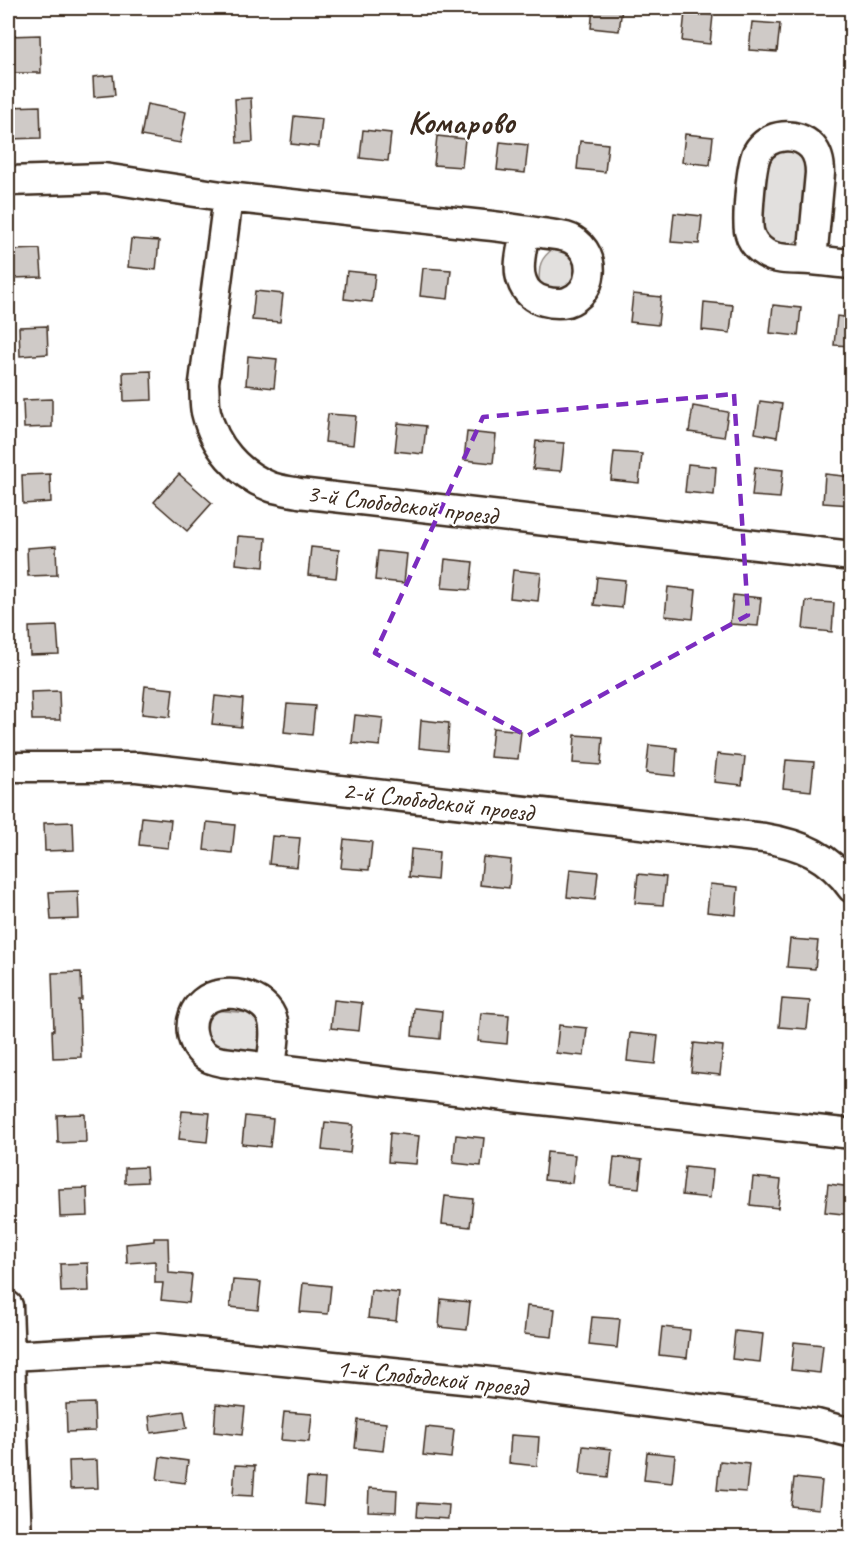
<svg xmlns="http://www.w3.org/2000/svg" width="859" height="1545" viewBox="0 0 859 1545" font-family="Caveat,sans-serif">
	<style>
		.green { fill: #e2e0de; stroke: #8e857e; stroke-width: 1.5 }
		.building { fill: #cfcac7; stroke: #3b2a1e; stroke-width: 1.5 }
		.lines { fill: none; stroke-linecap: round; stroke-linejoin: round }
		.minor-casing { stroke: #3b2a1e; stroke-width: 33 }
		.minor { stroke: #fff; stroke-width: 28 }
		.marked { fill: none; stroke: #7b2cbf; stroke-width: 4.5; stroke-dasharray: 12 8; stroke-linejoin: round }
		.labels { text-anchor: middle; stroke-width: 4.5; stroke-linejoin: round; paint-order: stroke }
		.street-label { font-size: 26px; fill: #3b2a1e; stroke: #fff }
		.district-label { font-size: 32px; font-weight: bold; fill: #3b2a1e; stroke: #fff }
	</style>
	<rect width="100%" height="100%" fill="#fff"/>
	<filter id="ink" filterUnits="userSpaceOnUse"><feTurbulence type="fractalNoise" baseFrequency=".0167" numOctaves="2"/><feDisplacementMap in="SourceGraphic" scale="12" xChannelSelector="R" yChannelSelector="G"/><feConvolveMatrix kernelMatrix="1 2 1 2 8 2 1 2 1" color-interpolation-filters="sRGB"/></filter>
	<g filter="url(#ink)">
		<!-- green -->
		<path class="green" d="M797,149L809,161L803,234C794,246 789,246 775,247L760,228C762,205 762,166 778,150Z
			M554,248L576,252L582,275L558,299L539,284C539,266 539,259 554,248Z
			M213,1010L250,1013L259,1018L265,1026L260,1050L249,1056L205,1048L203,1018Z"/>
		<!-- building -->
		<path class="building" d="M593,8H622L619,31L591,28Z
			M685,12L713,15L710,44L682,41Z
			M752,22L780,24L777,52L749,50Z
			M40,35L41,73H8V36Z
			M113,75L115,95L94,97L93,77Z
			M251,98L253,142L237,143L235,99Z
			M147,104L186,112L180,143L141,136Z
			M40,106L41,138L8,139V107Z
			M294,116L322,119L319,147L291,144Z
			M363,130L391,133L388,161L360,158Z
			M685,134L713,137L710,165L682,162Z
			M437,136L465,139L462,167L434,165Z
			M580,141L608,144L605,172L577,169Z
			M500,142L528,145L525,173L497,170Z
			M674,213L702,216L699,244L671,242Z
			M131,239L159,241L156,270L128,267Z
			M40,249L42,277L13,278L12,250Z
			M423,268L451,270L448,299L420,296Z
			M347,271L375,274L372,302L344,299Z
			M255,291L283,294L280,322L252,320Z
			M633,294L661,297L658,325L630,322Z
			M704,302L733,305L730,333L702,330Z
			M773,305L801,308L798,336L770,333Z
			M837,316L852,318V346L834,345Z
			M47,326L48,354L20,356L19,327Z
			M248,356L277,359L274,388L246,385Z
			M151,371L152,400L124,401L123,372Z
			M52,399V427L24,428L23,400Z
			M760,401L782,404L777,437L755,433Z
			M693,406L728,412L724,437L689,432Z
			M328,414L356,416L353,445L325,442Z
			M398,423L426,426L423,454L395,451Z
			M467,432L496,435L493,463L464,460Z
			M536,441L564,443L561,471L533,469Z
			M614,452L642,454L639,483L611,480Z
			M688,464L716,467L714,495L685,492Z
			M755,467L783,470L780,498L752,496Z
			M50,474L51,502L23,504L22,475Z
			M179,474L212,503L187,531L154,502Z
			M825,474L852,477L851,505L823,503Z
			M238,536L266,538L264,567L236,564Z
			M56,546L57,575L28,576L27,548Z
			M311,547L339,550L336,578L308,575Z
			M378,551L407,554L404,583L375,580Z
			M445,559L473,562L470,590L442,588Z
			M513,570L541,573L538,601L510,598Z
			M597,577L625,580L622,608L594,605Z
			M668,587L696,590L693,619L665,616Z
			M733,595L761,598L758,626L730,624Z
			M806,601L834,603L832,632L803,629Z
			M57,626L59,654L30,655L29,627Z
			M145,686L173,689L170,717L142,714Z
			M59,691L60,720H32L31,692Z
			M215,696L243,699L241,727L212,724Z
			M287,704L315,706L312,735L284,732Z
			M355,715L383,718L380,746L352,743Z
			M421,720L449,723L447,751L419,748Z
			M493,728L521,731L518,759L490,757Z
			M575,735L603,737L601,765L573,763Z
			M649,745L677,748L675,776L646,773Z
			M717,754L745,757L742,785L714,782Z
			M786,760L814,762L811,791L783,788Z
			M142,817L171,820L168,848L139,845Z
			M73,822L74,850L45,851L44,823Z
			M207,822L235,825L232,853L204,850Z
			M272,836L300,838L297,867L269,864Z
			M344,839L372,842L369,870L341,868Z
			M411,849L439,852L437,880L409,877Z
			M483,857L511,860L509,888L480,885Z
			M570,869L598,872L595,900L567,897Z
			M638,874L666,877L663,905L635,903Z
			M710,884L738,887L736,915L707,912Z
			M78,891L79,919L51,920L49,892Z
			M790,939L818,941L815,969L787,967Z
			M81,972L82,1000H79L81,1057L53,1058L52,1030H54L52,973Z
			M782,999L810,1001L807,1029L779,1027Z
			M334,1000L362,1003L359,1031L331,1028Z
			M414,1008L442,1011L440,1039L412,1036Z
			M481,1013L509,1015L507,1044L478,1041Z
			M559,1025L587,1028L584,1056L556,1053Z
			M630,1033L658,1036L655,1064L627,1061Z
			M694,1043L723,1046L720,1075L691,1072Z
			M182,1111L210,1113L207,1142L179,1139Z
			M85,1114L86,1142L58,1143L57,1115Z
			M245,1116L273,1119L270,1147L242,1144Z
			M325,1122L353,1125L350,1153L322,1150Z
			M390,1133L419,1136L416,1164L388,1162Z
			M456,1135L484,1138L481,1166L453,1163Z
			M547,1152L575,1155L572,1183L544,1180Z
			M614,1157L642,1160L639,1188L611,1185Z
			M146,1167L147,1182L125,1183V1168Z
			M685,1167L713,1170L710,1198L682,1195Z
			M753,1177L781,1180L778,1208L750,1205Z
			M828,1184L852,1187V1215L825,1212Z
			M87,1188L88,1216L60,1217L59,1189Z
			M445,1196L473,1199L470,1227L442,1224Z
			M154,1238H168L169,1273L192,1275L189,1303L161,1300L163,1283H155V1261L127,1263L126,1244L154,1241Z
			M88,1263L89,1291L61,1292L60,1264Z
			M233,1280L261,1282L258,1310L230,1307Z
			M303,1283L331,1286L328,1314L300,1312Z
			M371,1290L399,1293L396,1321L368,1318Z
			M441,1299L470,1302L467,1330L439,1327Z
			M527,1306L555,1309L552,1337L524,1334Z
			M592,1317L620,1319L617,1348L589,1345Z
			M662,1327L690,1330L687,1358L659,1355Z
			M735,1331L763,1334L760,1362L732,1359Z
			M794,1342L823,1345L820,1373L791,1370Z
			M94,1403L95,1431L67,1432L66,1404Z
			M216,1404L245,1407L242,1435L214,1432Z
			M184,1411L187,1428L151,1433L149,1416Z
			M284,1412L312,1414L309,1442L281,1440Z
			M358,1420L386,1423L383,1451L355,1448Z
			M426,1427L454,1430L451,1458L423,1455Z
			M511,1435L539,1437L537,1466L509,1463Z
			M583,1446L611,1449L608,1477L580,1474Z
			M647,1452L675,1455L672,1483L644,1480Z
			M160,1457L188,1461L185,1483L157,1479Z
			M97,1460L98,1488L70,1489L69,1461Z
			M720,1461L749,1464L746,1492L717,1490Z
			M235,1465L255,1466L253,1496L233,1495Z
			M307,1478L325,1479L323,1506L305,1504Z
			M794,1478L822,1481L819,1509L791,1506Z
			M369,1488L397,1490L396,1512L368,1511Z
			M418,1503L449,1505L448,1519L417,1517Z"/>
		<g class="lines">
			<defs>
				<path id="minor" d="M8,181L104,178L228,197L483,225C503,227 523,230 542,233C552,235 565,235 573,240C598,255 594,293 567,302C559,304 551,303 544,301C534,299 525,291 522,281C516,266 523,246 525,231
					M228,197L204,383C205,393 204,403 206,412C214,446 238,474 271,487C280,490 290,491 299,493L852,556
					M812,260L820,173C820,164 819,155 812,147C797,131 768,133 757,153C751,165 747,218 749,231C751,240 757,248 765,253C777,261 796,259 810,260C824,261 838,263 852,264
					M8,767H137L764,838C801,844 829,856 852,888
					M271,1067C272,1053 277,1036 273,1021C267,994 222,986 203,1002C185,1017 189,1047 209,1058C213,1060 218,1061 222,1062L514,1097L852,1134
					M8,1306L17,1538
					M10,1356L154,1348L483,1381L817,1424L852,1433"/>
			</defs>
			<!-- minor casing -->
			<use href="#minor" class="minor-casing"/>
			<!-- minor -->
			<use href="#minor" class="minor"/>
		</g>
	</g>
	<!-- marked area -->
	<path class="marked" d="M734,394L748,615L527,736L375,653L483,417Z"/>
	<g class="labels">
		<!-- street labels -->
		<g class="street-label">
			<text transform="translate(402 504) rotate(7)" y="9">3-й Слободской проезд</text>
			<text transform="translate(438 801) rotate(7)" y="9">2-й Слободской проезд</text>
			<text transform="translate(432 1377) rotate(6)" y="9">1-й Слободской проезд</text>
		</g>
		<!-- district labels -->
		<g class="district-label">
			<text x="461" y="133">Комарово</text>
		</g>
	</g>
	<!-- margin -->
	<rect width="859" height="1545" fill="none" stroke="#fff" stroke-width="30"/>
	<rect x="15" y="15" width="829" height="1515" fill="none" stroke="#3b2a1e" stroke-width="2" filter="url(#ink)"/>
</svg>
